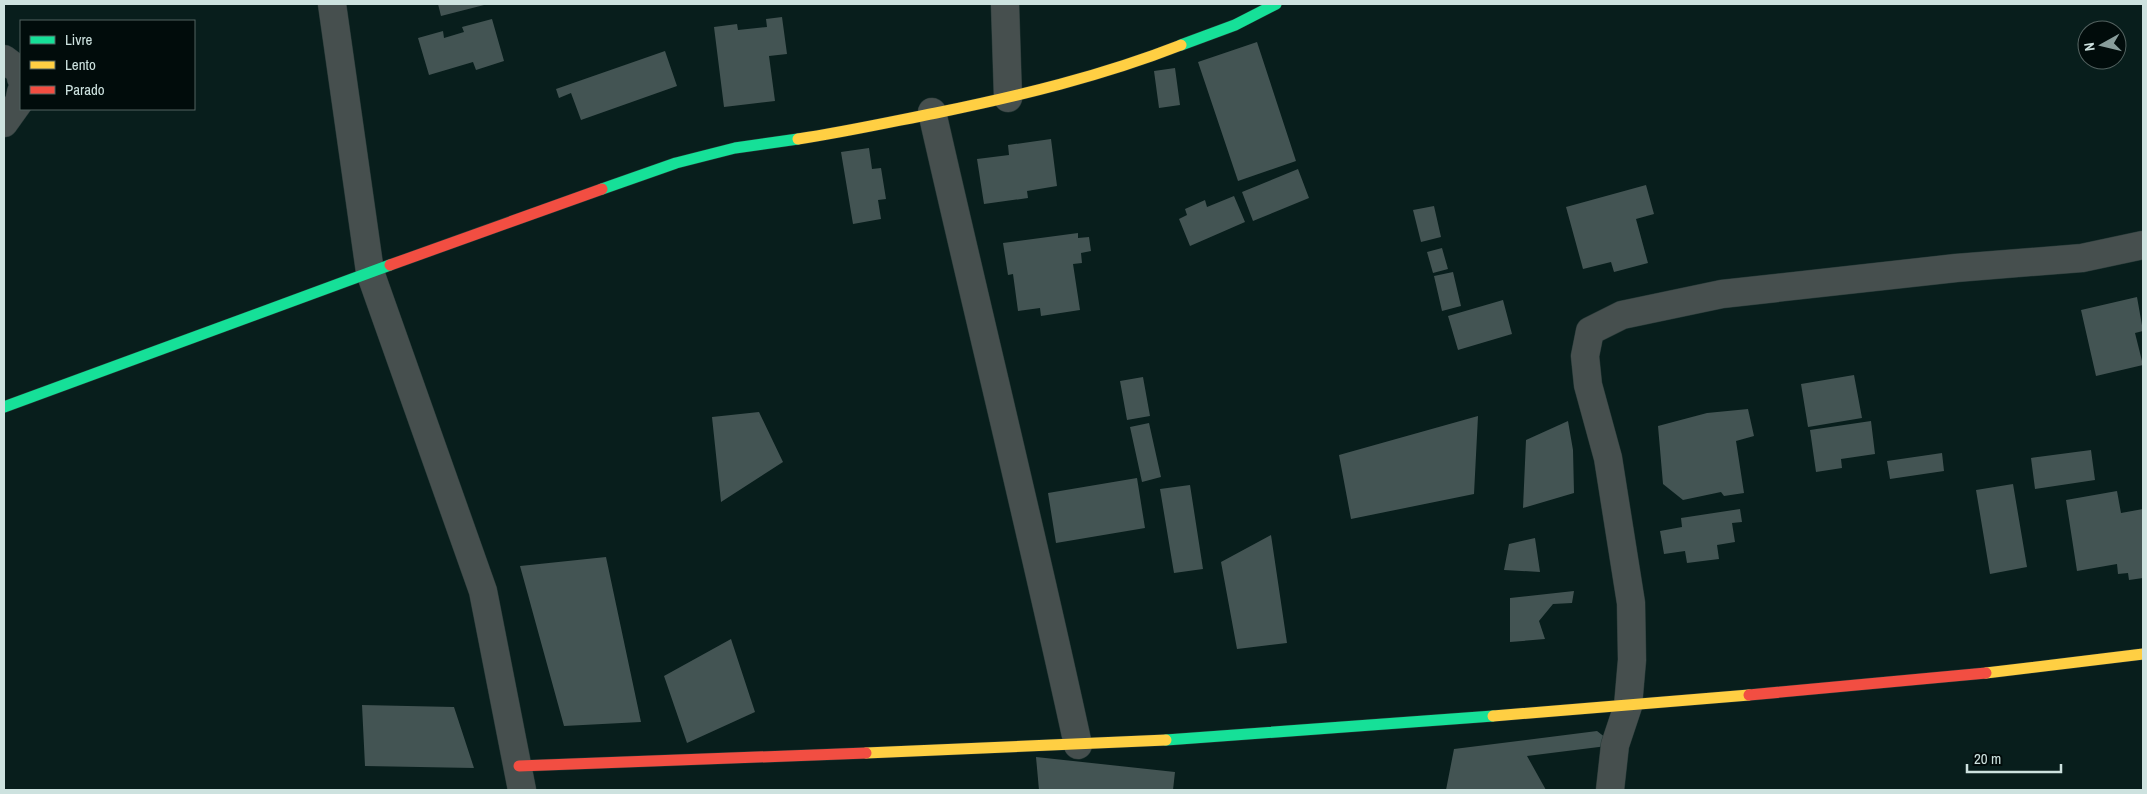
<svg xmlns="http://www.w3.org/2000/svg" width="2147" height="794" viewBox="0 0 2147 794" font-family="'Archivo Narrow',sans-serif">
	<style>
		.building { fill: #435453 }
		.lines { fill: none; stroke-linecap: round; stroke-linejoin: round }
		.street-casing { stroke: #253836; stroke-width: 29 }
		.fast-casing { stroke: #253836; stroke-width: 12 }
		.slow-casing { stroke: #253836; stroke-width: 12 }
		.jam-casing { stroke: #253836; stroke-width: 12 }
		.street { stroke: #464f4e; stroke-width: 28 }
		.fast { stroke: #16e098; stroke-width: 11 }
		.slow { stroke: #ffcf43; stroke-width: 11 }
		.jam { stroke: #f24e42; stroke-width: 11 }
	</style>
	<rect width="100%" height="100%" fill="#081e1c"/>
	<!-- building -->
	<path class="building" d="M438,4H488L441,16Z
		M782,17L787,54L769,56L775,101L724,107L714,27L737,24L738,30L767,27L766,19Z
		M492,19L504,61L476,70L473,62L429,75L418,38L443,31L444,38L464,32L462,27Z
		M1257,42L1296,161L1238,181L1198,62Z
		M665,51L677,86L581,120L571,93L559,98L556,89Z
		M1175,68L1180,105L1159,108L1154,71Z
		M1051,139L1057,186L1027,191L1028,198L984,204L977,159L1009,155L1008,145Z
		M869,148L872,169L881,168L886,199L878,200L881,219L853,224L841,152Z
		M1298,169L1309,198L1253,221L1242,192Z
		M1646,185L1654,214L1636,219L1648,263L1614,272L1611,262L1583,269L1566,207Z
		M1234,196L1245,222L1190,246L1179,219L1187,215L1185,209L1205,200L1207,207Z
		M1434,206L1441,237L1421,242L1413,210Z
		M1078,233V238L1089,237L1091,251L1081,253L1082,263L1073,264L1080,310L1041,316L1040,308L1018,311L1013,274L1008,275L1003,243Z
		M1442,248L1448,269L1433,273L1427,252Z
		M1453,272L1461,306L1442,311L1434,276Z
		M2137,297L2143,331L2135,333L2143,365L2096,376L2081,310Z
		M1503,300L1512,334L1458,350L1448,316Z
		M1854,375L1862,418L1808,427L1801,384Z
		M1143,377L1150,416L1127,420L1120,381Z
		M1748,409L1754,436L1736,441L1744,493L1724,496L1721,492L1683,500L1663,484L1658,426L1707,413Z
		M759,412L783,462L721,502L712,417Z
		M1478,416L1474,494L1351,519L1339,455Z
		M1568,421L1573,450L1574,493L1523,508L1526,440Z
		M1871,421L1875,454L1841,459L1842,468L1816,472L1810,430Z
		M1149,423L1161,477L1142,482L1130,427Z
		M2091,450L2095,480L2035,489L2031,458Z
		M1942,453L1944,471L1890,479L1887,461Z
		M1137,478L1145,528L1056,543L1048,493Z
		M2013,484L2027,567L1990,574L1976,490Z
		M1190,485L1203,569L1174,573L1160,489Z
		M2117,491L2121,513L2143,509V578L2129,580L2128,573L2118,574L2117,564L2077,571L2066,500Z
		M1740,509L1742,522L1732,523L1735,542L1717,545L1719,559L1687,563L1685,551L1664,554L1660,531L1682,527L1681,518Z
		M1271,535L1287,643L1237,649L1221,562Z
		M1535,538L1540,572L1504,570L1509,544Z
		M606,557L641,722L564,726L520,566Z
		M1574,591L1572,603L1553,604L1539,621L1545,639L1510,642V598Z
		M731,639L755,712L687,743L664,676Z
		M362,705L454,707L474,768L365,766Z
		M1597,731L1615,745L1527,756L1546,790H1446L1454,749Z
		M1036,757L1175,772L1173,790H1039Z"/>
	<g class="lines">
		<defs>
			<path id="street" d="M332,4L370,272L483,591L522,790
				M1005,4L1008,98
				M4,59L20,71L21,78
				M932,112C980,323 1032,533 1078,745
				M4,123L19,102L21,92
				M1610,790L1615,745L1628,706L1632,660L1631,603L1608,458L1588,385L1585,356L1590,331L1622,315L1722,294L1956,268L2082,258L2143,245"/>
			<path id="fast" d="M1181,45L1235,25L1276,4
				M602,189L676,163L735,148L798,139
				M4,407L390,265
				M1166,740L1493,716"/>
			<path id="slow" d="M798,139C845,132 890,122 936,113C1019,96 1102,76 1181,45
				M1986,673L2143,654
				M1493,716L1749,695
				M866,753L1166,740"/>
			<path id="jam" d="M390,265L602,189
				M1749,695L1986,673
				M519,766L866,753"/>
		</defs>
		<!-- street casing -->
		<use href="#street" class="street-casing"/>
		<!-- fast casing -->
		<use href="#fast" class="fast-casing"/>
		<!-- slow casing -->
		<use href="#slow" class="slow-casing"/>
		<!-- jam casing -->
		<use href="#jam" class="jam-casing"/>
		<!-- street -->
		<use href="#street" class="street"/>
		<!-- fast -->
		<use href="#fast" class="fast"/>
		<!-- slow -->
		<use href="#slow" class="slow"/>
		<!-- jam -->
		<use href="#jam" class="jam"/>
	</g>
	<!-- border -->
	<rect width="2147" height="794" fill="none" stroke="#cde2df" stroke-width="10"/>
	<!-- legend -->
	<rect x="20" y="20" width="175" height="90" fill="#010c0b" stroke="#536260"/>
	<rect x="30" y="36" width="25" height="8" fill="#16e098" stroke="#536260"/>
	<text x="65" y="45" font-size="15" fill="#cde2df">Livre</text>
	<rect x="30" y="61" width="25" height="8" fill="#ffcf43" stroke="#536260"/>
	<text x="65" y="70" font-size="15" fill="#cde2df">Lento</text>
	<rect x="30" y="86" width="25" height="8" fill="#f24e42" stroke="#536260"/>
	<text x="65" y="95" font-size="15" fill="#cde2df">Parado</text>
	<!-- north arrow -->
	<g transform="translate(2102 45) rotate(262)"><circle r="24" fill="#010c0b" stroke="#536260"/>
	<path d="M0-4L9 19L0 12L-9 19Z" fill="#889d9b"/>
	<text y="-8" font-size="14" font-weight="bold" text-anchor="middle" fill="#cde2df">N</text>
	</g>
	<!-- scale -->
	<path d="M1967 764v8h94v-8" fill="none" stroke="#cde2df" stroke-width="2.5"/>
	<text x="1974" y="764" font-size="15" fill="#cde2df" stroke="#010c0b" stroke-width="4" paint-order="stroke">20 m</text>
</svg>
